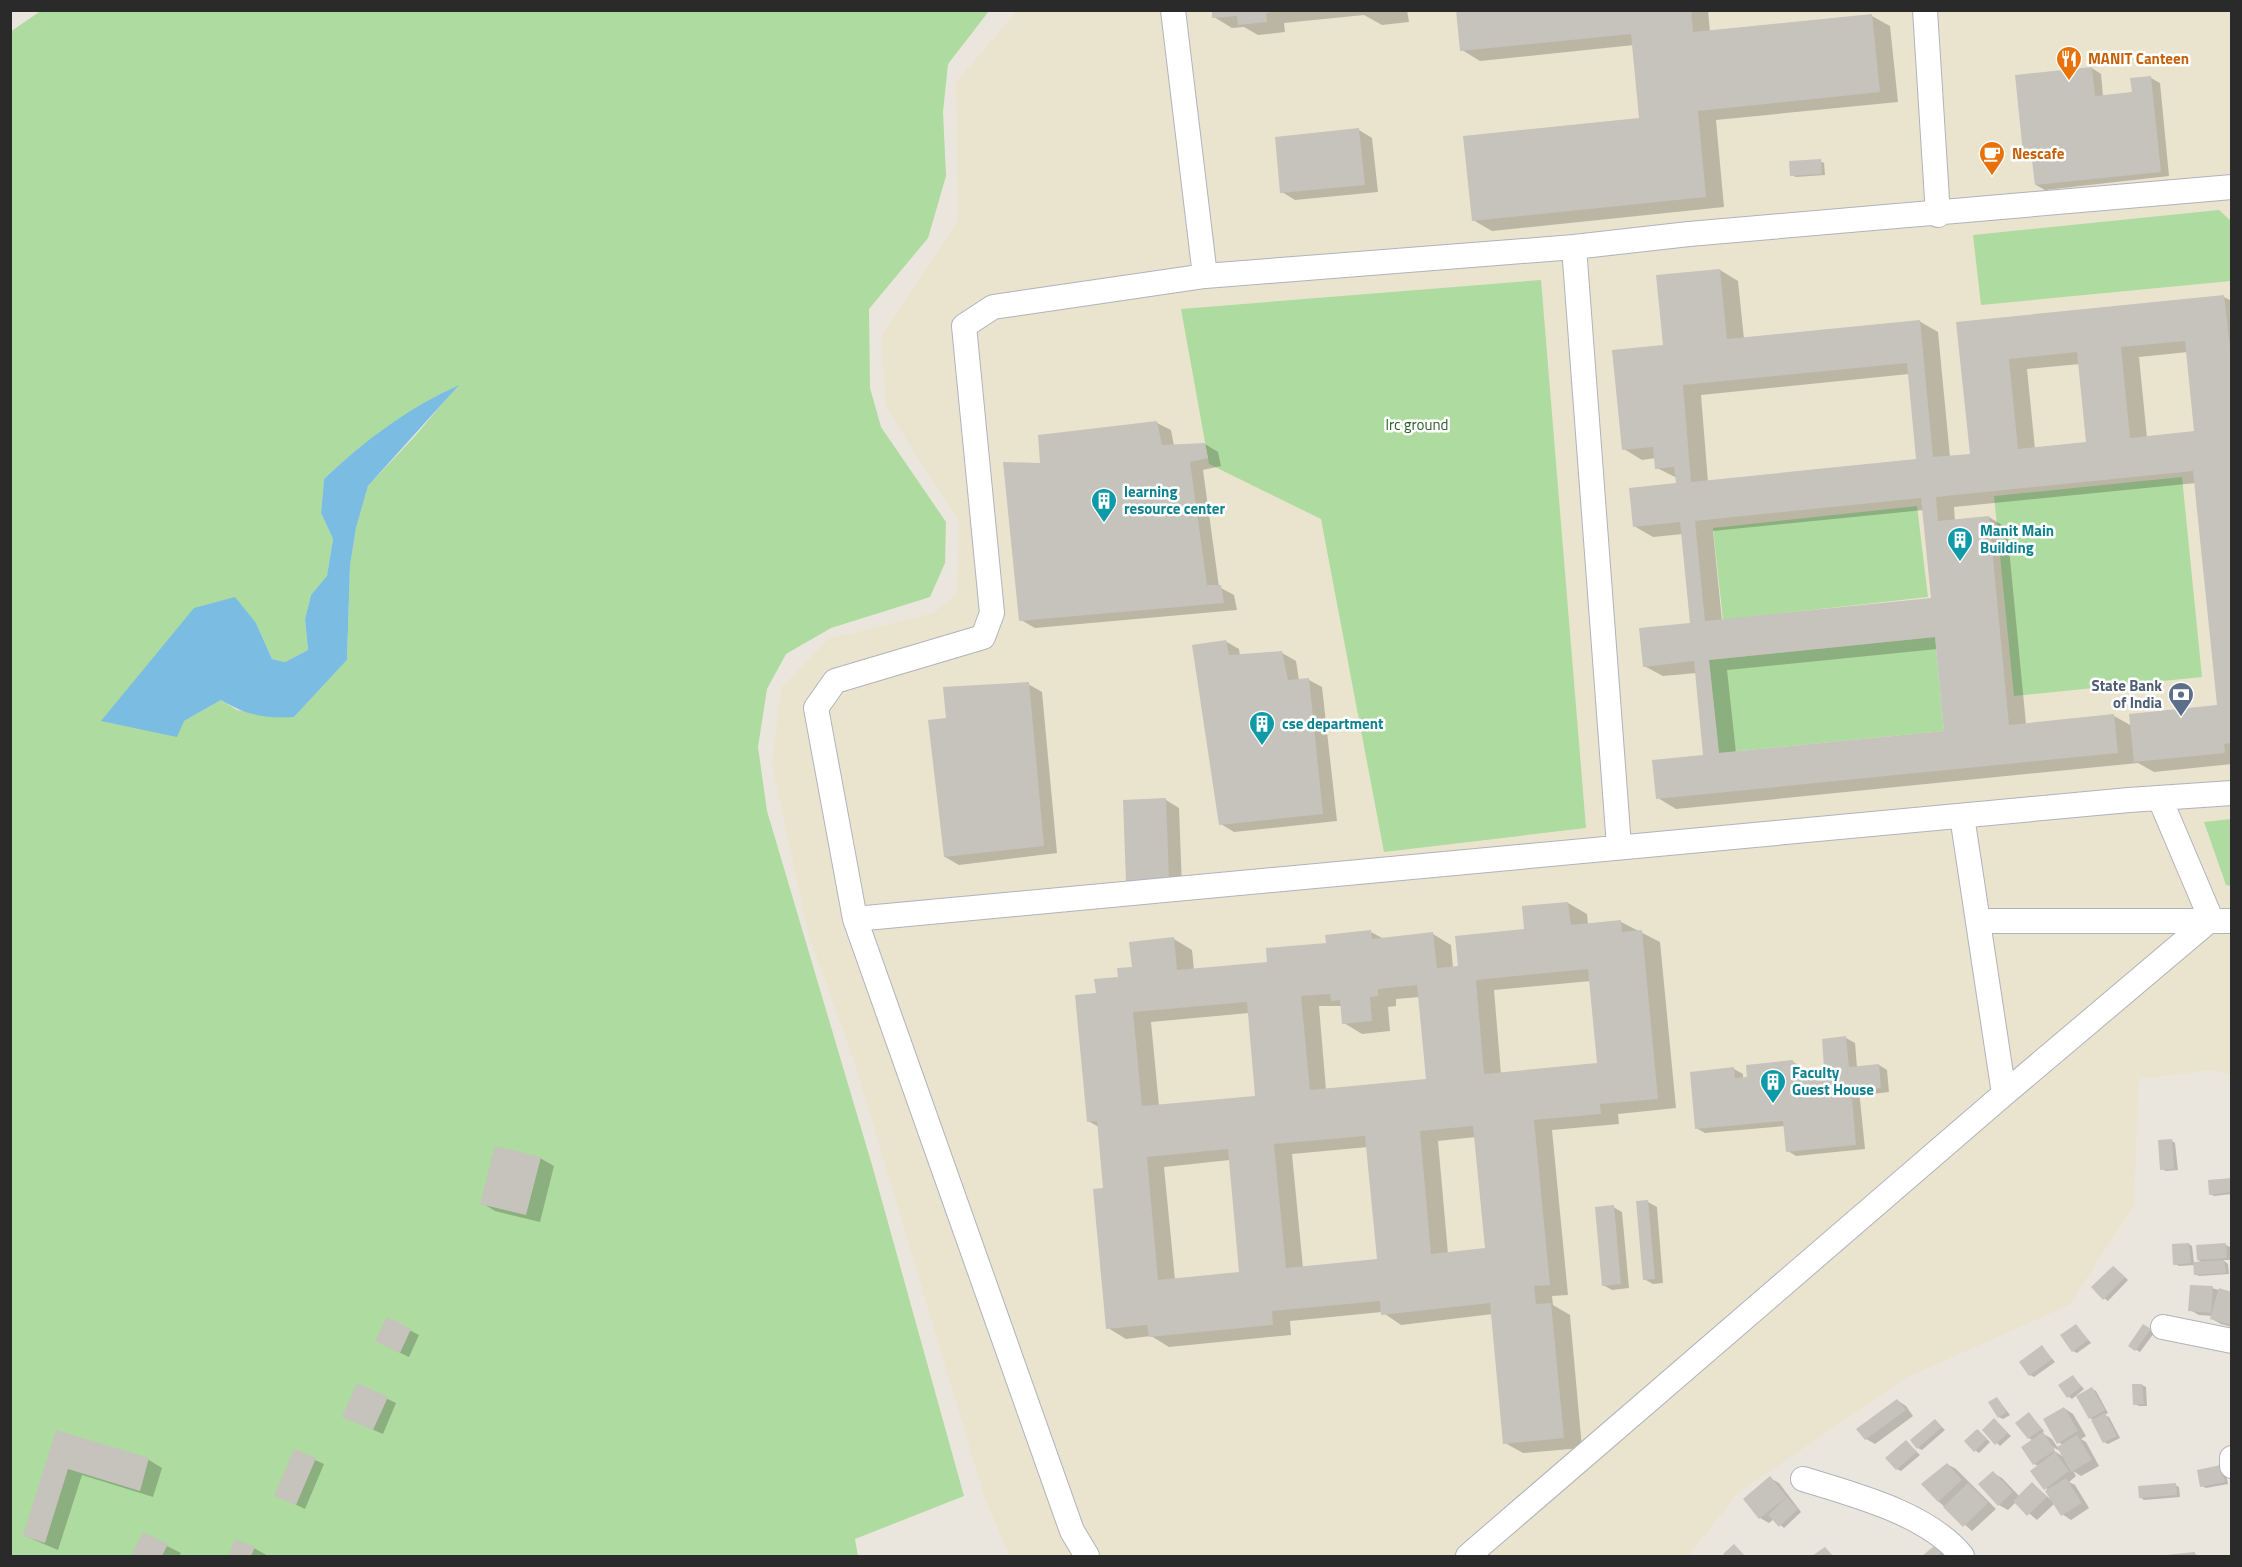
<svg xmlns="http://www.w3.org/2000/svg" width="2242" height="1567" viewBox="0 0 2242 1567" font-family="'Titillium Web',sans-serif">
	<style>
		.education { fill: #eae4ce }
		.green { fill: #aedb9f; fill-rule: evenodd }
		.water { fill: #7bbce2 }
		.shadow { fill: #0003; fill-rule: evenodd }
		.building { fill: #c6c2bc; fill-rule: evenodd }
		.lines { fill: none; stroke-linecap: round; stroke-linejoin: round }
		.minor-casing { stroke: #b0b2bc; stroke-width: 26 }
		.minor { stroke: #fff; stroke-width: 24 }
		.labels { text-anchor: middle; stroke-width: 5; stroke-linejoin: round; paint-order: stroke }
		.food-label { font-size: 15px; font-weight: bold; fill: #c56008; stroke: #fff; text-anchor: start }
		.park-label { font-size: 15px; fill: #285f21; stroke: #fff }
		.culture-label { font-size: 15px; font-weight: bold; fill: #0d838f; stroke: #fff; text-anchor: start }
		.service-label { font-size: 15px; font-weight: bold; fill: #4e5e75; stroke: #fff; text-anchor: end }
	</style>
	<rect width="100%" height="100%" fill="#eae6dd"/>
	<!-- education -->
	<path class="education" d="M1017,11H2231V1075L2212,1070L2139,1079L2134,1206L2069,1305L1910,1376L1739,1492L1688,1556H1010L985,1499L854,1061L808,933L772,764L781,688L828,639L933,613L957,594L959,521L886,408L881,336L958,220L956,82Z"/>
	<!-- green -->
	<path class="green" d="M42,10L989,11L948,64L943,112L946,176L928,238L869,309L870,388L881,427L946,522L945,563L930,597L831,628L786,654L767,689L758,747L767,811L872,1165L964,1496L855,1539L858,1556H11L10,32ZM457,386L416,435L368,486L356,528L350,566L347,660L294,717L237,710L221,700L184,721L256,623L272,659L285,662L308,650L305,619L311,595L327,577L333,539L321,513L324,479C364,442 407,409 457,386Z
		M2219,210L2231,221V281L1981,305L1973,235Z
		M1541,280L1586,828L1384,852L1321,519L1209,464L1181,309Z
		M2182,477L2202,677L2014,696L1994,496Z
		M1917,506L1928,597L1723,620L1713,528Z
		M1935,637L1944,731L1719,753L1709,660Z
		M2231,819H2232L2231,886L2226,885L2204,822Z"/>
	<!-- water -->
	<path class="water" d="M459,385L368,486L356,528L350,566L347,660L294,717C266,719 246,715 221,700L184,721L177,737L101,721L194,608L235,597L256,623L272,659L285,662L308,650L305,619L311,595L327,576L333,539L321,513L324,479C364,441 408,408 459,385Z"/>
	<!-- shadow -->
	<path class="shadow" d="M1213,10H1407L1409,22L1382,25L1364,15L1284,23L1285,32L1258,35L1244,27L1232,28L1214,17Z
		M1458,10H1708L1710,32L1872,16L1890,26L1898,102L1716,120L1724,207L1492,231L1473,220L1641,120L1634,45L1480,61L1462,50Z
		M2092,68L2101,74L2103,96L2133,93L2151,78L2160,83L2169,176L2045,190L2036,185L2033,157L2024,152Z
		M1359,130L1372,138L1378,192L1295,200L1282,192Z
		M1820,161L1824,163L1825,175L1796,177L1792,175Z
		M1720,270L1738,281L1744,339L1919,321L1938,332L1950,457L1972,455L1958,323L2224,297L2232,301V764L2154,772L2138,763L1676,809L1658,798L1705,756L1697,673L1663,676L1644,666L1692,624L1683,534L1653,537L1634,526L1678,485L1677,478L1657,468L1656,458L1642,460L1624,449L1665,346ZM2188,352L2196,432L2147,438L2139,357ZM2080,364L2088,443L2035,449L2027,369ZM1909,374L1918,461L1708,482L1701,395ZM2196,483L2218,707L2132,726L2114,716L2026,724L2007,528L1989,517L1955,521L1954,507ZM1924,510L1933,600L1722,621L1713,531ZM1937,649L1946,732L1736,753L1727,670Z
		M1157,423L1171,430L1174,446L1205,444L1218,452L1221,466L1203,470L1219,587L1234,595L1237,610L1035,628L1021,620L1042,464Z
		M1225,641L1239,649L1240,656L1282,653L1296,661L1299,680H1309L1322,687L1337,821L1234,832L1221,824Z
		M1028,684L1042,692L1057,853L959,865L945,857L947,719Z
		M1166,800L1179,808L1182,887L1128,881Z
		M1568,903L1587,914L1588,925L1621,922L1660,942L1676,1108L1618,1114L1619,1124L1552,1130L1568,1295L1552,1296L1553,1305L1570,1315L1582,1448L1523,1453L1505,1443L1493,1314L1401,1325L1382,1312L1290,1321L1291,1335L1169,1347L1151,1336L1126,1339L1108,1328L1105,1189L1099,1127L1088,1121L1097,994L1174,939L1192,950L1194,970L1268,963L1371,932L1384,939L1433,934L1451,945L1453,968L1459,967L1526,931ZM1591,981L1598,1064L1501,1074L1494,990ZM1419,997L1428,1081L1326,1090L1319,1006H1342L1344,1023L1362,1034L1390,1031L1388,1007L1396,1006V999ZM1249,1013L1257,1097L1159,1106L1151,1022ZM1476,1137L1486,1249L1448,1254L1438,1141ZM1368,1147L1379,1261L1303,1268L1292,1154ZM1230,1160L1241,1274L1175,1280L1164,1167Z
		M1846,1038L1855,1043L1857,1067L1879,1065L1887,1070L1889,1092L1872,1094L1865,1090H1859L1865,1149L1796,1156L1788,1151L1785,1126L1705,1133L1696,1128L1734,1069L1743,1074V1079L1793,1062L1802,1067V1071L1826,1069Z
		M2171,1140L2175,1143L2178,1170L2166,1171L2162,1169Z
		M540,1158L554,1166L540,1222L495,1211L482,1203Z
		M2232,1179V1194L2214,1196L2210,1194Z
		M1648,1202L1657,1207L1663,1283L1653,1284L1644,1279Z
		M1613,1207L1622,1212L1629,1288L1612,1290L1603,1285Z
		M2189,1244L2192,1246L2194,1263H2203L2198,1260L2226,1245L2230,1247L2231,1260H2223L2228,1264L2229,1274L2199,1276L2195,1274V1265L2179,1266L2175,1264Z
		M2114,1267L2128,1280L2108,1301L2104,1298Z
		M2212,1288L2232,1294V1327L2221,1324L2212,1319L2213,1316L2199,1315L2190,1310Z
		M387,1319L419,1335L409,1357L386,1346Z
		M2076,1325L2091,1343L2077,1353L2073,1351Z
		M2144,1326L2154,1333L2140,1352L2130,1346Z
		M2042,1347L2055,1362L2034,1377L2030,1375Z
		M2232,1371V1401H2230Z
		M2073,1377L2084,1389L2072,1399L2068,1396Z
		M358,1385L396,1403L383,1434L353,1421Z
		M2142,1385L2146,1387L2147,1406H2139L2135,1404Z
		M2092,1389L2096,1391L2108,1413L2104,1415L2109,1417L2120,1438L2108,1444L2104,1442L2094,1420L2090,1418Z
		M1997,1398L2010,1415L2003,1419L1999,1417Z
		M1897,1400L1906,1406L1913,1416L1875,1444L1866,1439Z
		M2064,1408L2073,1414L2086,1436L2081,1439L2086,1442L2099,1466L2081,1476L2073,1471L2076,1476L2069,1482L2075,1485L2089,1508L2071,1520L2062,1514L2055,1503L2037,1520L2016,1502L2008,1510L1999,1505L1980,1485L1993,1473L2002,1478L2020,1497L2033,1484L2050,1499L2039,1466L2034,1464L2033,1441L2029,1438V1414L2044,1431L2042,1433L2052,1439L2058,1448L2063,1445L2058,1442ZM2049,1445L2062,1452V1456L2048,1447Z
		M1994,1420L2011,1436L2000,1446L1984,1430Z
		M1935,1421L1945,1430L1922,1450L1918,1448Z
		M1978,1430L1990,1442L1979,1453L1975,1450Z
		M57,1432L149,1460L162,1468L153,1497L82,1475L58,1550L25,1536Z
		M1906,1442L1920,1455L1901,1471L1897,1469Z
		M295,1451L324,1464L305,1509L276,1495Z
		M1947,1464L1956,1469L1996,1509L1972,1531L1938,1501Z
		M2225,1469L2228,1484L2206,1488L2202,1486Z
		M1770,1478L1779,1483L1801,1512L1784,1528L1774,1519L1769,1523L1760,1518Z
		M2175,1485L2179,1487L2180,1497L2144,1500L2140,1497Z
		M143,1534L181,1553L179,1556H133Z
		M235,1541L254,1548L268,1556H229Z
		M1939,1544L1948,1553L1944,1556H1924Z
		M2194,1553L2198,1556H2169Z"/>
	<!-- building -->
	<path class="building" d="M1212,10H1275V12L1266,13L1267,22L1238,25L1237,16L1212,18Z
		M1456,10H1691L1693,32L1872,14L1880,92L1698,111L1706,197L1472,221L1463,136L1639,118L1631,34L1460,51Z
		M2092,67L2095,96L2132,92L2130,78L2151,76L2161,172L2035,185L2031,152L2023,153L2015,75Z
		M1359,128L1365,185L1280,193L1275,137Z
		M1821,159L1822,174L1790,176L1789,161Z
		M1720,269L1727,339L1920,320L1933,457L1970,454L1956,322L2224,295L2232,364V743L2224,744L2225,753L2134,762L2129,714L2217,705L2193,471L1936,497L1938,521L1989,516L2009,725L2114,714L2118,753L1656,799L1652,760L1703,755L1694,661L1643,667L1639,628L1690,623L1680,522L1633,527L1629,488L1676,483L1674,467L1655,469L1653,447L1622,450L1612,350L1663,345L1656,275ZM2185,341L2194,431L2130,438L2121,347ZM2077,352L2086,442L2018,449L2009,359ZM1907,363L1916,459L1691,482L1683,385ZM1921,498L1931,598L1705,621L1695,521ZM1935,637L1944,731L1719,753L1709,660Z
		M1157,421L1162,445L1205,443L1208,458L1190,462L1207,585H1221L1224,603L1019,621L1003,462L1040,463L1038,435Z
		M1226,640L1229,655L1282,651L1288,680L1309,678L1323,814L1219,825L1192,645Z
		M1029,682L1044,846L944,857L928,720L946,718L943,687Z
		M1166,798L1169,880L1126,882L1123,800Z
		M1568,902L1571,925L1621,920L1622,932L1642,930L1658,1099L1600,1104L1601,1114L1534,1120L1550,1285L1534,1286L1536,1304L1551,1303L1564,1438L1503,1444L1490,1303L1381,1315L1380,1301L1272,1311L1273,1325L1149,1337L1147,1325L1106,1329L1093,1189L1103,1188L1097,1121L1087,1122L1075,995L1096,993L1094,979L1118,977L1117,968L1132,967L1129,942L1174,937L1177,970L1267,962L1266,948L1326,943L1325,935L1371,930L1372,939L1433,932L1437,968L1458,966L1455,936L1524,929L1522,906ZM1588,969L1597,1063L1484,1074L1476,980ZM1417,985L1426,1079L1310,1090L1301,996L1330,994L1331,1001L1340,1000L1342,1024L1372,1021L1370,997L1378,996V989ZM1247,1002L1255,1096L1142,1106L1133,1012ZM1473,1126L1485,1248L1431,1254L1420,1131ZM1365,1136L1377,1259L1286,1268L1274,1144ZM1228,1149L1239,1272L1158,1280L1147,1157Z
		M1846,1036L1849,1067L1879,1064L1881,1088L1862,1090V1085L1851,1086L1856,1145L1786,1152L1783,1121L1695,1129L1690,1072L1734,1067L1735,1078L1747,1077L1746,1065L1793,1060L1795,1070L1824,1068L1822,1039Z
		M2172,1139L2174,1169L2160,1170L2158,1140Z
		M495,1146L541,1157L526,1215L480,1204Z
		M2232,1178V1192L2209,1195L2208,1180Z
		M1648,1200L1655,1279L1643,1280L1636,1201Z
		M1614,1205L1621,1284L1602,1286L1595,1207Z
		M2189,1243L2191,1263L2173,1265L2172,1244Z
		M2226,1243L2227,1258L2197,1260L2196,1245Z
		M2224,1260L2226,1273L2194,1275L2193,1262Z
		M2113,1266L2125,1277L2103,1300L2091,1287Z
		M2190,1285L2213,1286L2211,1313L2188,1311Z
		M2219,1288L2232,1292V1325L2210,1319Z
		M387,1317L411,1329L400,1353L375,1341Z
		M2076,1324L2088,1340L2072,1352L2060,1335Z
		M2143,1324L2151,1329L2135,1351L2128,1346Z
		M2042,1345L2052,1359L2029,1376L2019,1362Z
		M2073,1375L2081,1387L2067,1398L2058,1385Z
		M357,1383L388,1397L373,1430L342,1417Z
		M2132,1384H2142L2144,1404L2133,1405Z
		M2092,1387L2105,1410L2089,1419L2076,1396Z
		M1997,1397L2007,1412L1998,1418L1988,1402Z
		M1897,1399L1906,1410L1865,1440L1856,1429Z
		M2064,1407L2078,1431L2057,1444L2043,1419Z
		M2029,1412L2042,1429L2028,1439L2015,1423Z
		M2105,1413L2117,1436L2103,1443L2091,1420Z
		M1994,1418L2008,1433L1995,1445L1982,1430Z
		M1935,1419L1942,1427L1917,1449L1910,1440Z
		M1977,1429L1987,1439L1974,1452L1964,1441Z
		M56,1430L149,1458L140,1491L68,1469L45,1543L23,1536Z
		M2043,1432L2055,1450L2033,1465L2021,1447Z
		M2077,1435L2092,1460L2071,1472L2057,1447Z
		M1906,1440L1917,1452L1896,1470L1885,1458Z
		M294,1449L316,1458L296,1505L274,1496Z
		M2055,1452L2069,1471L2044,1490L2030,1471Z
		M1947,1463L1962,1480L1938,1502L1921,1484Z
		M2221,1465L2225,1482L2200,1487L2197,1470Z
		M1993,1471L2013,1492L1998,1506L1978,1484Z
		M1770,1476L1787,1497L1759,1519L1743,1499Z
		M2066,1478L2082,1503L2061,1516L2045,1491Z
		M2032,1482L2047,1497L2027,1516L2013,1501Z
		M1968,1483L1988,1503L1963,1527L1943,1507Z
		M2176,1483L2177,1495L2139,1498L2138,1486Z
		M1787,1497L1798,1509L1779,1527L1768,1515Z
		M143,1532L168,1544L162,1556H131Z
		M235,1539L255,1547L251,1556H228Z
		M1939,1542L1945,1550L1937,1556H1922Z
		M1734,1544L1745,1556H1725L1723,1554Z
		M1825,1547L1833,1556H1812Z
		M2195,1552V1556H2166V1555Z"/>
	<g class="lines">
		<defs>
			<path id="minor" d="M1173,10L1205,276
				M1925,10L1938,215
				M1574,247L1619,846
				M1962,816L2004,1094
				M855,919L2129,800L2232,793
				M1978,921H2232
				M2163,1327L2232,1341
				M2232,1458V1466
				M1803,1479C1854,1495 1927,1513 1962,1556
				M1087,1556L1072,1531L855,919L816,708L835,681L983,637L992,613L964,326L993,307L1205,276L1574,247L1689,234L2232,187
				M1468,1556L2004,1094L2211,919L2160,799"/>
		</defs>
		<!-- minor casing -->
		<use href="#minor" class="minor-casing"/>
		<!-- minor -->
		<use href="#minor" class="minor"/>
	</g>
	<!-- icons -->
	<defs>
		<symbol id="restaurant-pin" viewBox="-11 -11 22 30"><path d="M0 17L-7.5 6A9.5 9.5 0 1 1 7.5 6Z" fill="#e8710a" stroke="#fff"/><path d="M-5-6h1v4h1v-4h1v4h1v-4h1v5L-1.5 .5V6h-2V.5L-5-1ZM5-6V6H3V1.5H1.5Q1.5-4 5-6Z" fill="#fff"/></symbol>
		<symbol id="cafe-pin" viewBox="-11 -11 22 30"><path d="M0 17L-7.5 6A9.5 9.5 0 1 1 7.5 6Z" fill="#e8710a" stroke="#fff"/><path d="M-5.5-4.5H6V0H3Q3 3.5 0 3.5H-2.5Q-5.5 3.5-5.5 0ZM3-3.2v2h1.7v-2ZM-6 4.5H4V6H-6Z" fill="#fff"/></symbol>
		<symbol id="building-pin" viewBox="-11 -11 22 30"><path d="M0 17L-7.5 6A9.5 9.5 0 1 1 7.5 6Z" fill="#0f9aa8" stroke="#fff"/><path d="M-4-6H4V6H1V3H-1V6H-4ZM-2.5-4.3h1.7v1.8h-1.7ZM.8-4.3h1.7v1.8H.8ZM-2.5-1h1.7V.8h-1.7ZM.8-1h1.7V.8H.8Z" fill="#fff"/></symbol>
		<symbol id="bank-pin" viewBox="-11 -11 22 30"><path d="M0 17L-7.5 6A9.5 9.5 0 1 1 7.5 6Z" fill="#5c6f8a" stroke="#fff"/><path d="M-6-4H6V4H-6ZM0-2.3a2.3 2.3 0 1 0 0 4.6a2.3 2.3 0 1 0 0-4.6Z" fill="#fff"/></symbol>
	</defs>
	<g fill-rule="evenodd">
		<use href="#restaurant-pin" x="2054" y="44" width="30" height="40"/>
		<use href="#cafe-pin" x="1977" y="139" width="30" height="40"/>
		<use href="#building-pin" x="1089" y="486" width="30" height="40"/>
		<use href="#building-pin" x="1945" y="525" width="30" height="40"/>
		<use href="#bank-pin" x="2166" y="680" width="30" height="40"/>
		<use href="#building-pin" x="1247" y="709" width="30" height="40"/>
		<use href="#building-pin" x="1758" y="1067" width="30" height="40"/>
	</g>
	<g class="labels">
		<!-- food labels -->
		<g class="food-label">
			<text x="2088" y="64">MANIT Canteen</text>
			<text x="2012" y="159">Nescafe</text>
		</g>
		<!-- park labels -->
		<g class="park-label">
			<text x="1417" y="430">lrc ground</text>
		</g>
		<!-- culture labels -->
		<g class="culture-label">
			<text x="1124" y="497">learning<tspan x="1124" dy="17">resource center</tspan></text>
			<text x="1980" y="536">Manit Main<tspan x="1980" dy="17">Building</tspan></text>
			<text x="1282" y="729">cse department</text>
			<text x="1792" y="1078">Faculty<tspan x="1792" dy="17">Guest House</tspan></text>
		</g>
		<!-- service labels -->
		<g class="service-label">
			<text x="2162" y="691">State Bank<tspan x="2162" dy="17">of India</tspan></text>
		</g>
	</g>
	<!-- border -->
	<rect width="2242" height="1567" fill="none" stroke="#2a2a2a" stroke-width="24"/>
</svg>
